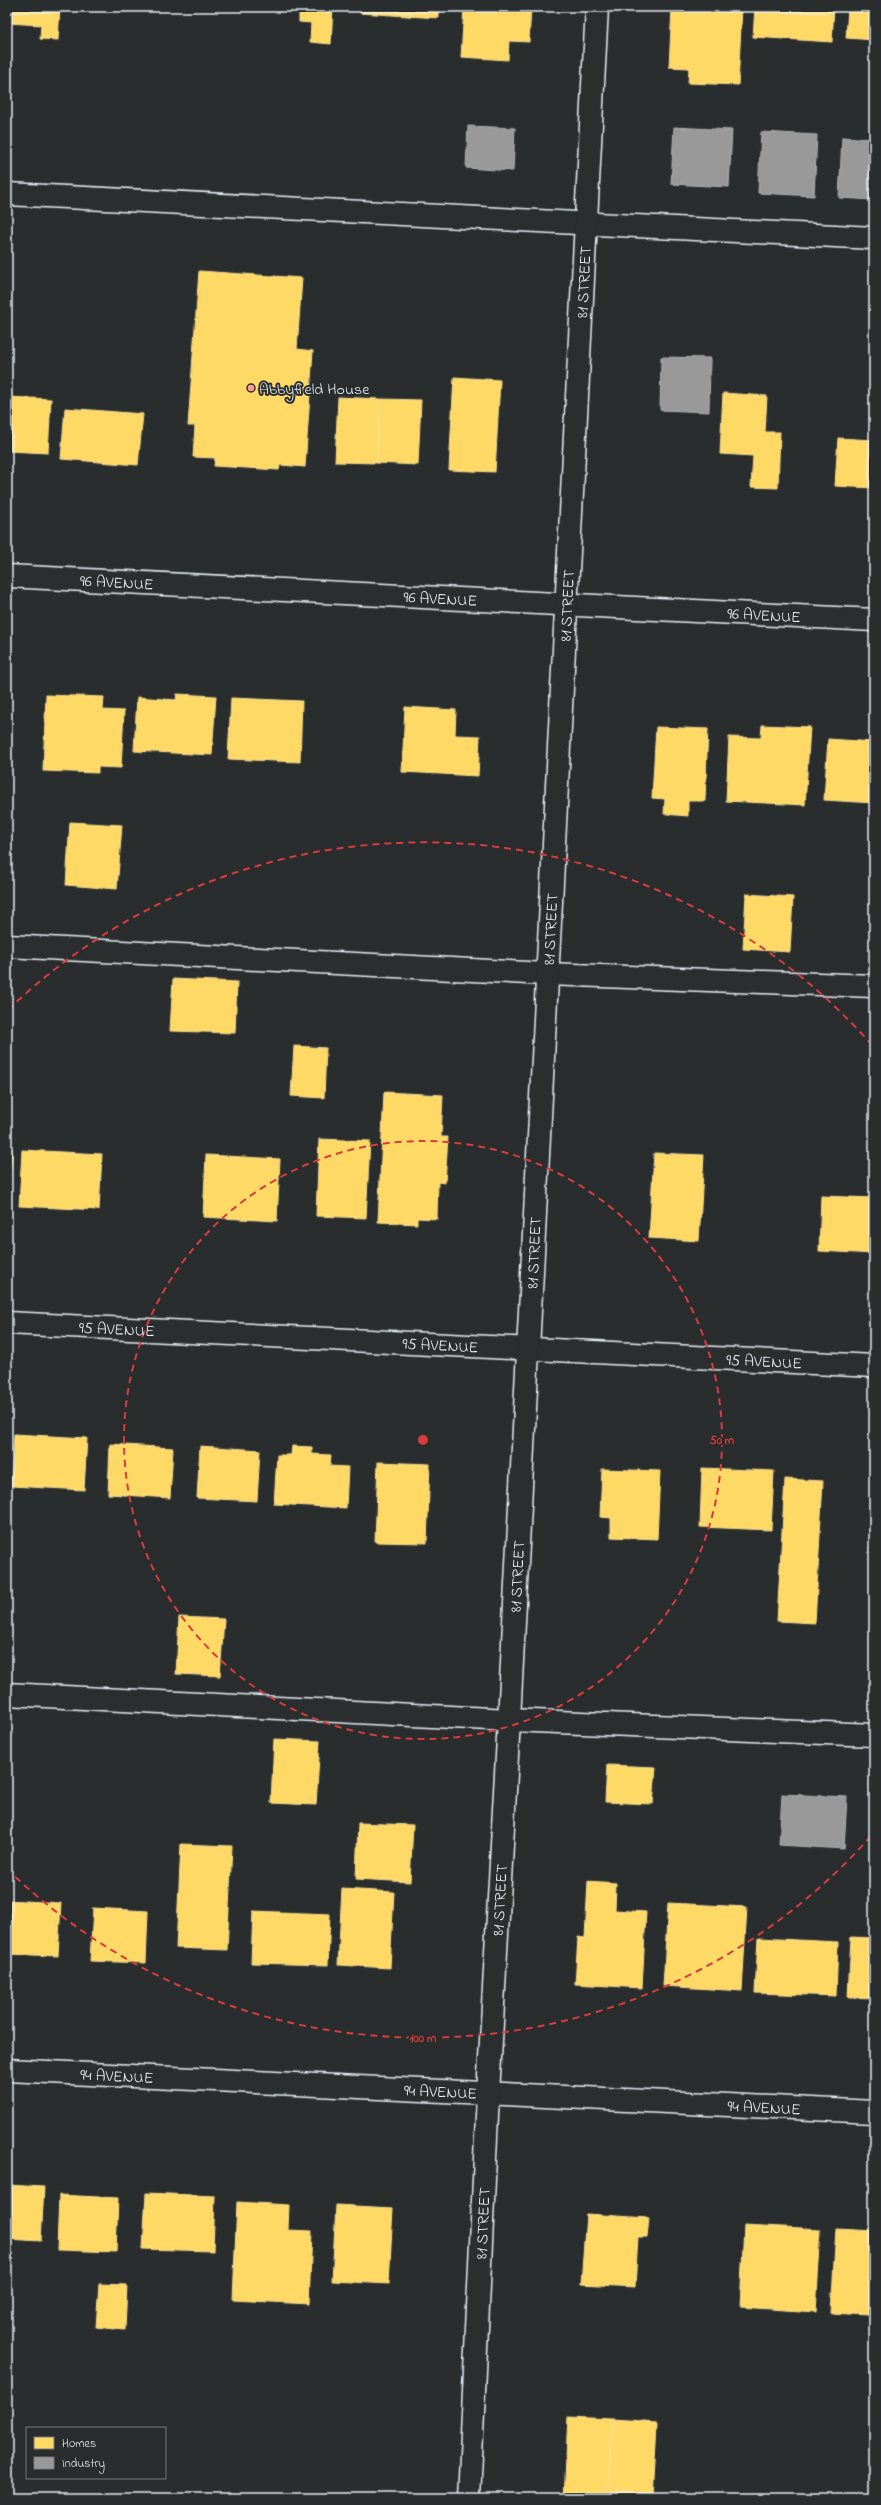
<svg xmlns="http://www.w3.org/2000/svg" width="881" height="2505" viewBox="0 0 881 2505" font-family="'Indie Flower',sans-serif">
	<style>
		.homes { fill: #ffd966; stroke: #f8e092 }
		.industry { fill: #999; stroke: #b1b3b6 }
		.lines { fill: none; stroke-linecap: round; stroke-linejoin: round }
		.minor-casing { stroke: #e8f1f8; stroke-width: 25 }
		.minor { stroke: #2a2d2e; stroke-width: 22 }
		.ring { fill: none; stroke: #d83c3d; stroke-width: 2; stroke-dasharray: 7 5 }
		.poi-dot { fill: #ff9aa2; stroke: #2a2d2e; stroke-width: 1.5 }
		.labels { text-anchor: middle; stroke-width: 4; stroke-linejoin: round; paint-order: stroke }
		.street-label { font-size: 16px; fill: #e8f1f8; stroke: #2a2d2e }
		.poi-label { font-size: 16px; fill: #e8f1f8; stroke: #2a2d2e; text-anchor: start }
		.centre { fill: #d83c3d; stroke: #2a2d2e; stroke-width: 2 }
		.ring-label { font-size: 12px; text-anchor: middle; font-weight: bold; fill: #d83c3d; stroke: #2a2d2e; stroke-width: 4; stroke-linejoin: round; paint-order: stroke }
	</style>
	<rect width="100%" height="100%" fill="#2a2d2e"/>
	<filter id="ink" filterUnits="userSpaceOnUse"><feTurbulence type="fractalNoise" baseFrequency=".025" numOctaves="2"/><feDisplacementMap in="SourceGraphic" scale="8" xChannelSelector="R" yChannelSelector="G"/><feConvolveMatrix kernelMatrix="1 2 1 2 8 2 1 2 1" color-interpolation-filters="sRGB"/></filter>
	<g filter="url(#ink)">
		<!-- homes -->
		<path class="homes" d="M7,7H60L58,40L40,39L41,25L7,23Z
			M299,7H333L331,44L310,42L311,23L299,22Z
			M360,7H439V18L360,13Z
			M464,7H531L529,42L509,41L508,60L461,57Z
			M672,7H742L738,85L688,83L689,68L669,67Z
			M755,7H834L832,42L753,37Z
			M848,7H874V40L846,38Z
			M199,271L302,278L297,349L313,351L305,467L280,465L279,470L214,466L215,458L193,457L195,426H188Z
			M454,377L500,380L495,472L449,470Z
			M723,393L767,396L765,432H780L778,488L751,487L753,456L720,454Z
			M7,397L51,399L48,453L7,451Z
			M338,397L380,399L376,463L335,462Z
			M380,399L421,400L418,465L376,463Z
			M65,408L143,414L138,465L61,459Z
			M838,438L874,440V488L835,486Z
			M177,694L216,696L212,755L134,751L137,697L176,700Z
			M46,695L104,697L103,710L124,711L121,768L98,767V773L43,771Z
			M231,698L302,701L300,762L228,759Z
			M405,707L456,710L455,735L480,736L478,776L402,772Z
			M762,725L810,727L805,805L726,801L729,737L761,738Z
			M656,727L708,729L705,801H688V816L664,814L665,799L652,798Z
			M828,739L874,742V803L824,800Z
			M70,822L122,825L117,889L66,885Z
			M746,894L793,897L790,952L743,949Z
			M173,979L237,982L235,1033L170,1031Z
			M294,1046L326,1048L324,1098L291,1096Z
			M384,1092L443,1095L441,1137H448L445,1183L438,1182L437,1219L417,1218V1224L378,1222Z
			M319,1139L370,1141L366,1218L316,1216Z
			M7,1149H12L8,1208H7Z
			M22,1150L102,1154L99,1210L19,1206Z
			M654,1153L704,1155L699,1241L649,1238Z
			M206,1155L280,1159L277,1221L203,1217Z
			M821,1196L874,1198V1254L819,1251Z
			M14,1434L87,1438L84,1490L11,1486Z
			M110,1444L173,1448L170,1498L108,1494Z
			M200,1446L260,1450L257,1501L197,1498Z
			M292,1446L312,1447V1454L331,1455L330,1466L348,1467L346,1508L274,1504L277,1455H291Z
			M378,1462L430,1464L427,1543L375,1542Z
			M702,1468L774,1471L771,1530L700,1527Z
			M602,1469L660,1471L657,1539L611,1537V1518L600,1517Z
			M785,1479L823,1481L815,1623L777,1621Z
			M873,1481H874V1537L870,1536Z
			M179,1617L224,1619L220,1676L176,1674Z
			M274,1739L320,1741L316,1805L271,1803Z
			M607,1765L656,1767L653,1804L605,1802Z
			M358,1823L413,1825L410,1882L356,1879Z
			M181,1844L232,1846L227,1950L176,1948Z
			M588,1881L616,1883L615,1910L646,1912L642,1988L575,1984L578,1937L585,1938Z
			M342,1889L394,1892L390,1968L338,1965Z
			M7,1900L61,1903L58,1956L7,1954Z
			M668,1903L747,1907L742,1991L663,1986Z
			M93,1908L148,1911L146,1963L90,1961Z
			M253,1911L330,1914L328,1965L251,1963Z
			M851,1937L874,1938V1998L848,1997Z
			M758,1938L838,1942L836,1996L755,1993Z
			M7,2185L44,2187L41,2241L7,2239Z
			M146,2193L215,2196L213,2251L143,2249Z
			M59,2195L118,2198L116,2252L57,2250Z
			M237,2202L289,2205L288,2230L312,2231L309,2304L233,2300Z
			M336,2205L393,2208L389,2284L332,2281Z
			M586,2214L649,2218L647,2237H638L635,2287L581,2284Z
			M744,2225L821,2229L816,2312L740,2307Z
			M836,2229L874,2231L869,2315L831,2313Z
			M874,2239V2316L869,2315Z
			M99,2284L127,2285L125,2330L96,2327Z
			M568,2417L612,2419L608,2498H564Z
			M612,2419L657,2422L653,2498H608Z"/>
		<!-- industry -->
		<path class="industry" d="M468,126L515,128L513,171L466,168Z
			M674,127L732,130L729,187L671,184Z
			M761,132L817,135L814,196L758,193Z
			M842,137L874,139V200L839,198Z
			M661,357L710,358L709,412L660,410Z
			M782,1794L847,1797L844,1849L779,1845Z"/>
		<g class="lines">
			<defs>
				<g id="minor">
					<path d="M7,194L874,238"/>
					<path id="s1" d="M7,576L874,620"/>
					<path d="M7,946L547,974L874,986"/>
					<path id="s2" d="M7,1323L874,1366"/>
					<path d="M7,1694L509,1720L874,1735"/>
					<path id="s3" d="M7,2070L874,2112"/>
					<path id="s4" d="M469,2498L488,2094L509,1720L597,7"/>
				</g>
			</defs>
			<!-- minor casing -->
			<use href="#minor" class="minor-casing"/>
			<!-- minor -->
			<use href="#minor" class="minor"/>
		</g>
	</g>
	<!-- distance rings -->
	<g class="ring">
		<circle cx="423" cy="1440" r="299"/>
		<path d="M871 1836A598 598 0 0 1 8 1870M8 1010A598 598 0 0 1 871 1044"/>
	</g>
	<!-- markers -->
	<circle class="poi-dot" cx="251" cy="388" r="4"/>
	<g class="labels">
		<!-- street labels -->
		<g class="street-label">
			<text dy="6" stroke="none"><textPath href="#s4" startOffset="2219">81 STREET</textPath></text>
			<text dy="6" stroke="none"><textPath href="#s1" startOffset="110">96 AVENUE</textPath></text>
			<text dy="6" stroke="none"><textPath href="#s1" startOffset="434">96 AVENUE</textPath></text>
			<text dy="6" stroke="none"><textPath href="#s4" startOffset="1895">81 STREET</textPath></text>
			<text dy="6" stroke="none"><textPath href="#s1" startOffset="758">96 AVENUE</textPath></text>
			<text dy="6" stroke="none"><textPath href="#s4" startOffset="1571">81 STREET</textPath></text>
			<text dy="6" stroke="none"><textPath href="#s4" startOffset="1247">81 STREET</textPath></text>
			<text dy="6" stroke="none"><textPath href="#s2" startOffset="110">95 AVENUE</textPath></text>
			<text dy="6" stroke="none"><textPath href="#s2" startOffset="434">95 AVENUE</textPath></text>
			<text dy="6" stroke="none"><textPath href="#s2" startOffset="758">95 AVENUE</textPath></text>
			<text dy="6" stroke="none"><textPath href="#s4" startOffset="923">81 STREET</textPath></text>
			<text dy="6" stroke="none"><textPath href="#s4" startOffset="599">81 STREET</textPath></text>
			<text dy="6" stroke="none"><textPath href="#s3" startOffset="110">94 AVENUE</textPath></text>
			<text dy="6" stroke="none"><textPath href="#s3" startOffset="434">94 AVENUE</textPath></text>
			<text dy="6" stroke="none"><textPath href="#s3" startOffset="758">94 AVENUE</textPath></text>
			<text dy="6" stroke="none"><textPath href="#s4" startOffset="275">81 STREET</textPath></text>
		</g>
		<!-- poi labels -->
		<g class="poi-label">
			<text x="259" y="394">Abbyfield House</text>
		</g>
	</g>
	<circle cx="423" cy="1440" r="6" class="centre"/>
	<g class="ring-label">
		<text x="722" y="1444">50 m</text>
		<text x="423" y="2042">100 m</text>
	</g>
	<!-- margin -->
	<rect width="881" height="2505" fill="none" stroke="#2a2d2e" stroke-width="24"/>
	<rect x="12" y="12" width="857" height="2481" fill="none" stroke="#e8f1f8" stroke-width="1.5" filter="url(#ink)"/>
	<!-- legend -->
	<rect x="26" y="2427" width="140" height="52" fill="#2a2d2e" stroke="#767b7f"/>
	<rect x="34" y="2437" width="20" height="12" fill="#ffd966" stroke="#767b7f"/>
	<text x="62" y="2447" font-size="12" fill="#e8f1f8">Homes</text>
	<rect x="34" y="2457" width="20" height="12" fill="#999999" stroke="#767b7f"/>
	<text x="62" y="2467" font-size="12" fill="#e8f1f8">Industry</text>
</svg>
